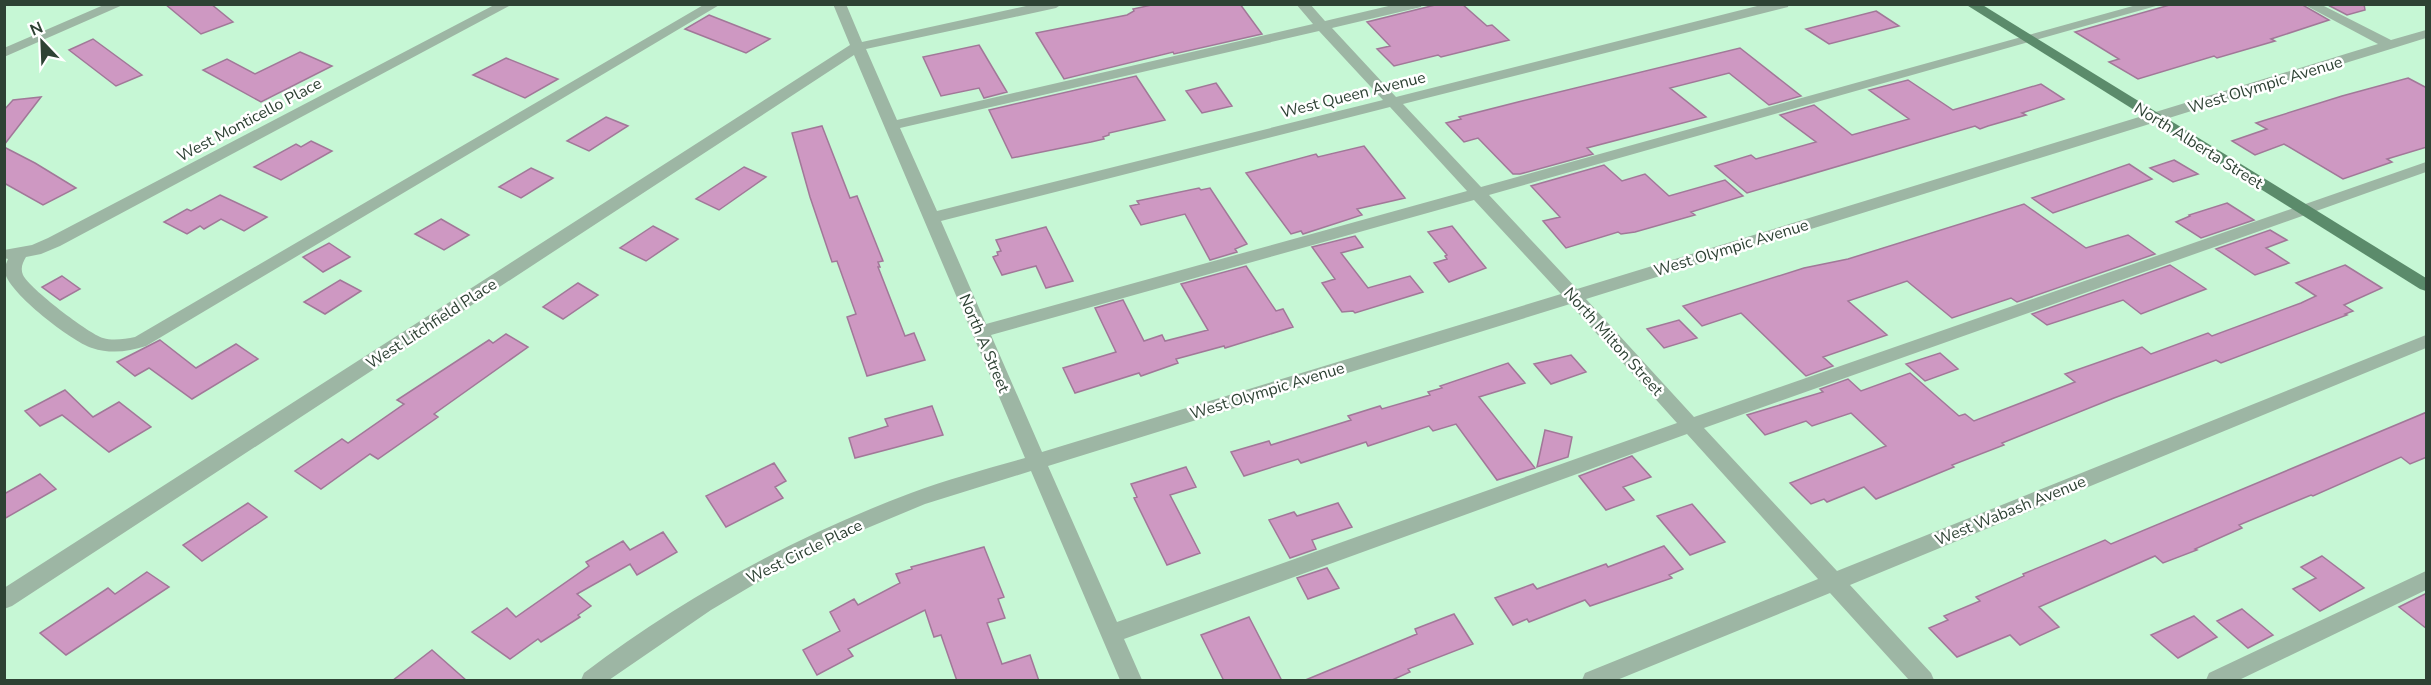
<svg xmlns="http://www.w3.org/2000/svg" width="2431" height="685" viewBox="0 0 2431 685" font-family="'Nunito Sans',sans-serif">
	<style>
		.building { fill: #ce98c2; stroke: #a17898; stroke-width: 1.5 }
		.lines { fill: none; stroke-linecap: round; stroke-linejoin: round }
		.minor { fill: #9db6a4; fill-rule: evenodd }
		.major { fill: #5b8b6b; fill-rule: evenodd }
		.labels { text-anchor: middle; stroke-width: 5; stroke-linejoin: round; paint-order: stroke }
		.street-label { font-size: 16px; fill: #2e4234; stroke: #fff }
	</style>
	<rect width="100%" height="100%" fill="#c6f7d5"/>
	<!-- building -->
	<path class="building" d="M165,4H211L233,22L201,34Z
		M1156,4H1240L1262,34L1174,54L1173,52L1064,79L1036,33L1127,15L1134,11L1133,9Z
		M1439,4H1462L1487,26L1492,25L1509,40L1441,57L1438,55L1394,66L1377,49L1390,46L1367,22Z
		M2173,4H2301L2329,20L2271,39L2275,41L2217,58L2214,56L2138,79L2109,62L2119,59L2075,32Z
		M2326,4H2364L2365,10L2347,15Z
		M1876,11L1899,26L1829,44L1806,29Z
		M709,15L770,39L746,53L685,29Z
		M93,39L142,75L116,86L69,50Z
		M979,45L1007,92L984,98L979,88L941,96L923,57Z
		M1740,48L1801,96L1769,105L1729,73L1670,88L1706,117L1587,148L1593,154L1520,174H1513L1478,138L1464,142L1446,123L1461,119L1459,117L1518,102Z
		M300,52L332,66L261,102L203,70L227,59L255,74Z
		M506,58L558,79L525,98L473,75Z
		M1136,76L1165,120L1109,133V135L1103,137L1104,139L1091,142L1012,158L989,110Z
		M2408,78L2427,88V147L2387,159L2392,162L2343,179L2284,144L2255,155L2232,141L2267,129L2256,123L2342,96Z
		M1908,80L1953,110L2041,84L2064,99L2022,113L2026,115L1988,126L1980,129L1975,126L1747,193L1715,166L1751,155L1756,159L1816,142L1780,115L1814,105L1852,135L1909,119L1869,90Z
		M1216,83L1232,106L1202,113L1186,91Z
		M41,97L4,145V110L13,100Z
		M606,117L628,126L589,151L567,141Z
		M822,126L850,198L857,196L883,261L878,262L880,267H878L905,336L914,333L925,360L867,376L847,317L856,314L837,261L832,262L810,197L792,133Z
		M311,141L332,151L281,180L254,167L296,144L301,147Z
		M1364,146L1405,198L1357,209L1362,215L1303,234L1301,231L1291,234L1246,173L1316,154L1318,157Z
		M4,147L35,163L76,188L43,205L4,183Z
		M2174,160L2198,174L2173,182L2150,168Z
		M2129,164L2152,179L2053,213L2032,198Z
		M1604,165L1622,181L1645,174L1669,196L1725,180L1743,196L1691,212L1695,215L1635,232L1621,234L1618,232L1566,248L1543,221L1560,217L1531,186Z
		M744,167L766,177L719,210L696,199Z
		M531,168L553,178L521,198L499,187Z
		M1199,188L1201,190L1210,188L1247,244L1235,249L1237,252L1210,260L1185,214L1141,225L1130,206L1139,204L1137,201Z
		M220,195L267,217L244,231L221,219L204,229L200,226L187,234L164,222L187,209L191,211Z
		M2227,203L2254,220L2201,238L2176,222L2190,216L2189,215Z
		M2024,204L2086,248L2128,235L2155,254L2017,302L2011,298L1952,318L1907,281L1848,301L1887,335L1823,357L1833,366L1806,376L1741,313L1702,326L1683,306L1804,268L1848,259Z
		M441,219L469,235L444,250L415,234Z
		M653,226L678,239L646,261L620,248Z
		M1452,226L1486,268L1449,282L1434,263L1447,259L1445,256L1447,255L1428,232Z
		M1046,227L1073,281L1046,288L1036,266L1002,275L993,257L998,255L997,252L1001,251L996,240Z
		M2270,230L2287,240L2266,248L2289,263L2255,275L2216,249Z
		M1355,236L1363,247L1341,253L1368,288L1410,276L1423,292L1355,313L1353,311L1342,312L1322,283L1335,279L1312,247Z
		M329,243L350,257L323,272L303,257Z
		M2170,265L2206,289L2141,314L2123,300L2047,325L2032,314Z
		M2345,265L2382,288L2344,305L2353,311L2345,314L2347,315L2221,363L2216,360L2114,398L2002,443L2004,445L1952,465L1954,467L1876,499L1864,487L1827,502L1824,499L1811,504L1790,483L1886,446L1851,413L1812,426L1806,421L1765,435L1747,415L1823,392L1820,389L1848,379L1861,391L1910,373L1959,416L1965,414L1974,421L2075,382L2065,374L2142,347L2151,354L2208,333L2212,336L2301,303L2316,296L2296,283Z
		M1246,266L1276,311L1283,309L1293,327L1225,348L1224,346L1176,359L1178,363L1141,376L1139,373L1075,393L1063,368L1116,352L1095,308L1123,300L1144,341L1162,335L1165,341L1208,330L1181,284Z
		M62,276L80,289L60,300L42,287Z
		M340,280L361,291L325,314L304,302Z
		M578,283L598,295L563,319L543,307Z
		M1679,320L1697,338L1664,348L1647,329Z
		M506,334L528,347L434,414L438,417L378,459L370,454L321,489L295,471L342,439L348,443L404,404L397,400L489,340L493,343Z
		M160,340L196,368L236,344L258,359L192,399L149,368L135,376L117,362Z
		M1940,353L1958,369L1925,381L1906,364Z
		M1571,355L1586,372L1551,384L1534,364Z
		M1508,363L1525,383L1479,397L1535,468L1497,480L1456,424L1433,431L1429,426L1368,446L1366,442L1301,463L1298,459L1244,476L1231,452L1269,441L1271,445L1351,420L1348,416L1380,406L1382,409L1430,395L1428,392L1442,388L1440,386Z
		M65,390L93,417L119,402L151,427L109,452L62,415L40,426L25,411Z
		M932,406L943,435L855,458L849,438L888,426L885,419Z
		M2427,412V457L2410,464L2401,457L2313,496L2311,495L2239,525L2242,528L2195,549L2197,550L2163,563L2155,556L2039,607L2059,627L2020,645L2010,635L1957,657L1929,628L1948,620L1944,616L1980,601L1976,597L2024,576L2023,574L2105,540L2111,544Z
		M1545,430L1572,437L1568,457L1537,467Z
		M1632,456L1651,477L1623,487L1634,500L1606,510L1579,476Z
		M774,463L786,481L775,487L783,498L726,527L706,496Z
		M1186,467L1196,487L1170,495L1200,553L1167,565L1134,498L1137,497L1131,484Z
		M40,474L56,489L4,519V494Z
		M248,503L267,517L202,561L183,545Z
		M1338,503L1352,527L1312,540L1316,549L1290,558L1269,520L1294,512L1297,516Z
		M1692,504L1725,542L1690,555L1657,516Z
		M663,532L677,552L637,575L630,564L577,594L591,606L578,615L580,617L541,642L538,639L510,659L472,632L507,608L516,617L589,566L586,562L623,541L630,550Z
		M1664,546L1683,569L1669,575L1672,578L1590,606L1585,600L1529,622L1527,619L1513,625L1495,598L1533,584L1537,589L1606,564L1608,567Z
		M984,547L1004,597L998,599L1005,618L987,623L1002,664L1030,655L1039,681H957L941,635L934,637L925,610L848,649L853,656L817,675L803,650L840,631L830,612L854,599L858,605L900,583L896,574L912,569L911,567Z
		M2322,556L2364,588L2320,611L2293,589L2316,578L2301,567Z
		M1327,568L1339,588L1308,599L1297,578Z
		M147,572L169,587L66,655L40,633L108,588L115,594Z
		M2427,593V629L2399,607Z
		M2242,609L2273,635L2248,648L2217,621Z
		M1454,614L1473,644L1408,669L1410,672L1390,681H1303L1417,634L1415,629Z
		M2194,616L2217,637L2178,658L2151,635Z
		M1249,617L1282,681H1224L1201,635Z
		M432,650L467,681H392Z"/>
	<g class="lines">
		<!-- minor -->
		<path class="minor" d="M106,4H125L4,57V48Z
			M496,4H513L60,246L41,254L26,257C23,262 20,268 23,275C29,288 89,334 103,338C113,341 125,339 135,337L705,4H721L146,346C128,352 110,354 92,348C71,341 10,294 5,273C4,268 6,264 8,259L4,258V250L32,245L48,238Z
			M833,4H846L862,42L1035,4H1062L1056,8L866,49L897,120L1313,24L1296,4H1310L1325,21L1397,4H1422L1421,7L1332,28L1396,97L1765,4H1789L1788,7L1403,104L1481,187L2140,4H2163L1489,195L1577,289L2378,44L2303,4H2320L2391,40L2426,30V38L1586,299L1694,417L2426,162V172L1704,428L1837,571L2426,335V348L1850,585L1931,673L1934,680H1909L1830,593L1617,680H1582L1585,673L1818,579L1687,434L1124,639L1142,680H1120L1031,471L925,504L841,539L770,575L711,610L609,680H581L584,673C684,597 794,537 911,493C948,479 987,469 1025,458L854,55L12,606L4,609V588L850,45ZM1319,31L1383,100L937,211L900,128ZM1390,107L1467,191L986,324L941,221ZM1474,200L1561,294L1042,452L991,335ZM1570,304L1677,423L1117,622L1048,466Z
			M2426,571V590L2239,680H2206L2209,673Z"/>
		<!-- major -->
		<path class="major" d="M1965,4H1981L2426,278V291L2420,289Z"/>
	</g>
	<g class="labels">
		<!-- street labels -->
		<g class="street-label">
			<text transform="translate(2265 84) rotate(-17)" y="6">West Olympic Avenue</text>
			<text transform="translate(1353 94) rotate(-14)" y="6">West Queen Avenue</text>
			<text transform="translate(249 119) rotate(-28)" y="6">West Monticello Place</text>
			<text transform="translate(2199 145) rotate(32)" y="6">North Alberta Street</text>
			<text transform="translate(1731 247) rotate(-17)" y="6">West Olympic Avenue</text>
			<text transform="translate(431 323) rotate(-33)" y="6">West Litchfield Place</text>
			<text transform="translate(1614 341) rotate(48)" y="6">North Milton Street</text>
			<text transform="translate(985 343) rotate(67)" y="6">North A Street</text>
			<text transform="translate(1267 390) rotate(-17)" y="6">West Olympic Avenue</text>
			<text transform="translate(2010 510) rotate(-22)" y="6">West Wabash Avenue</text>
			<text transform="translate(804 551) rotate(-26)" y="6">West Circle Place</text>
		</g>
	</g>
	<!-- border -->
	<rect width="2431" height="685" fill="none" stroke="#2e4234" stroke-width="12"/>
	<!-- north arrow -->
	<g transform="translate(42 42) rotate(337)" stroke="#ffffff" stroke-width="4.5" paint-order="stroke">
	<path d="M0-4.5L10 22L0 15L-10 22Z" fill="#2e4234"/>
	<text y="-9" font-size="16" font-weight="bold" text-anchor="middle" fill="#2e4234">N</text>
	</g>
</svg>
